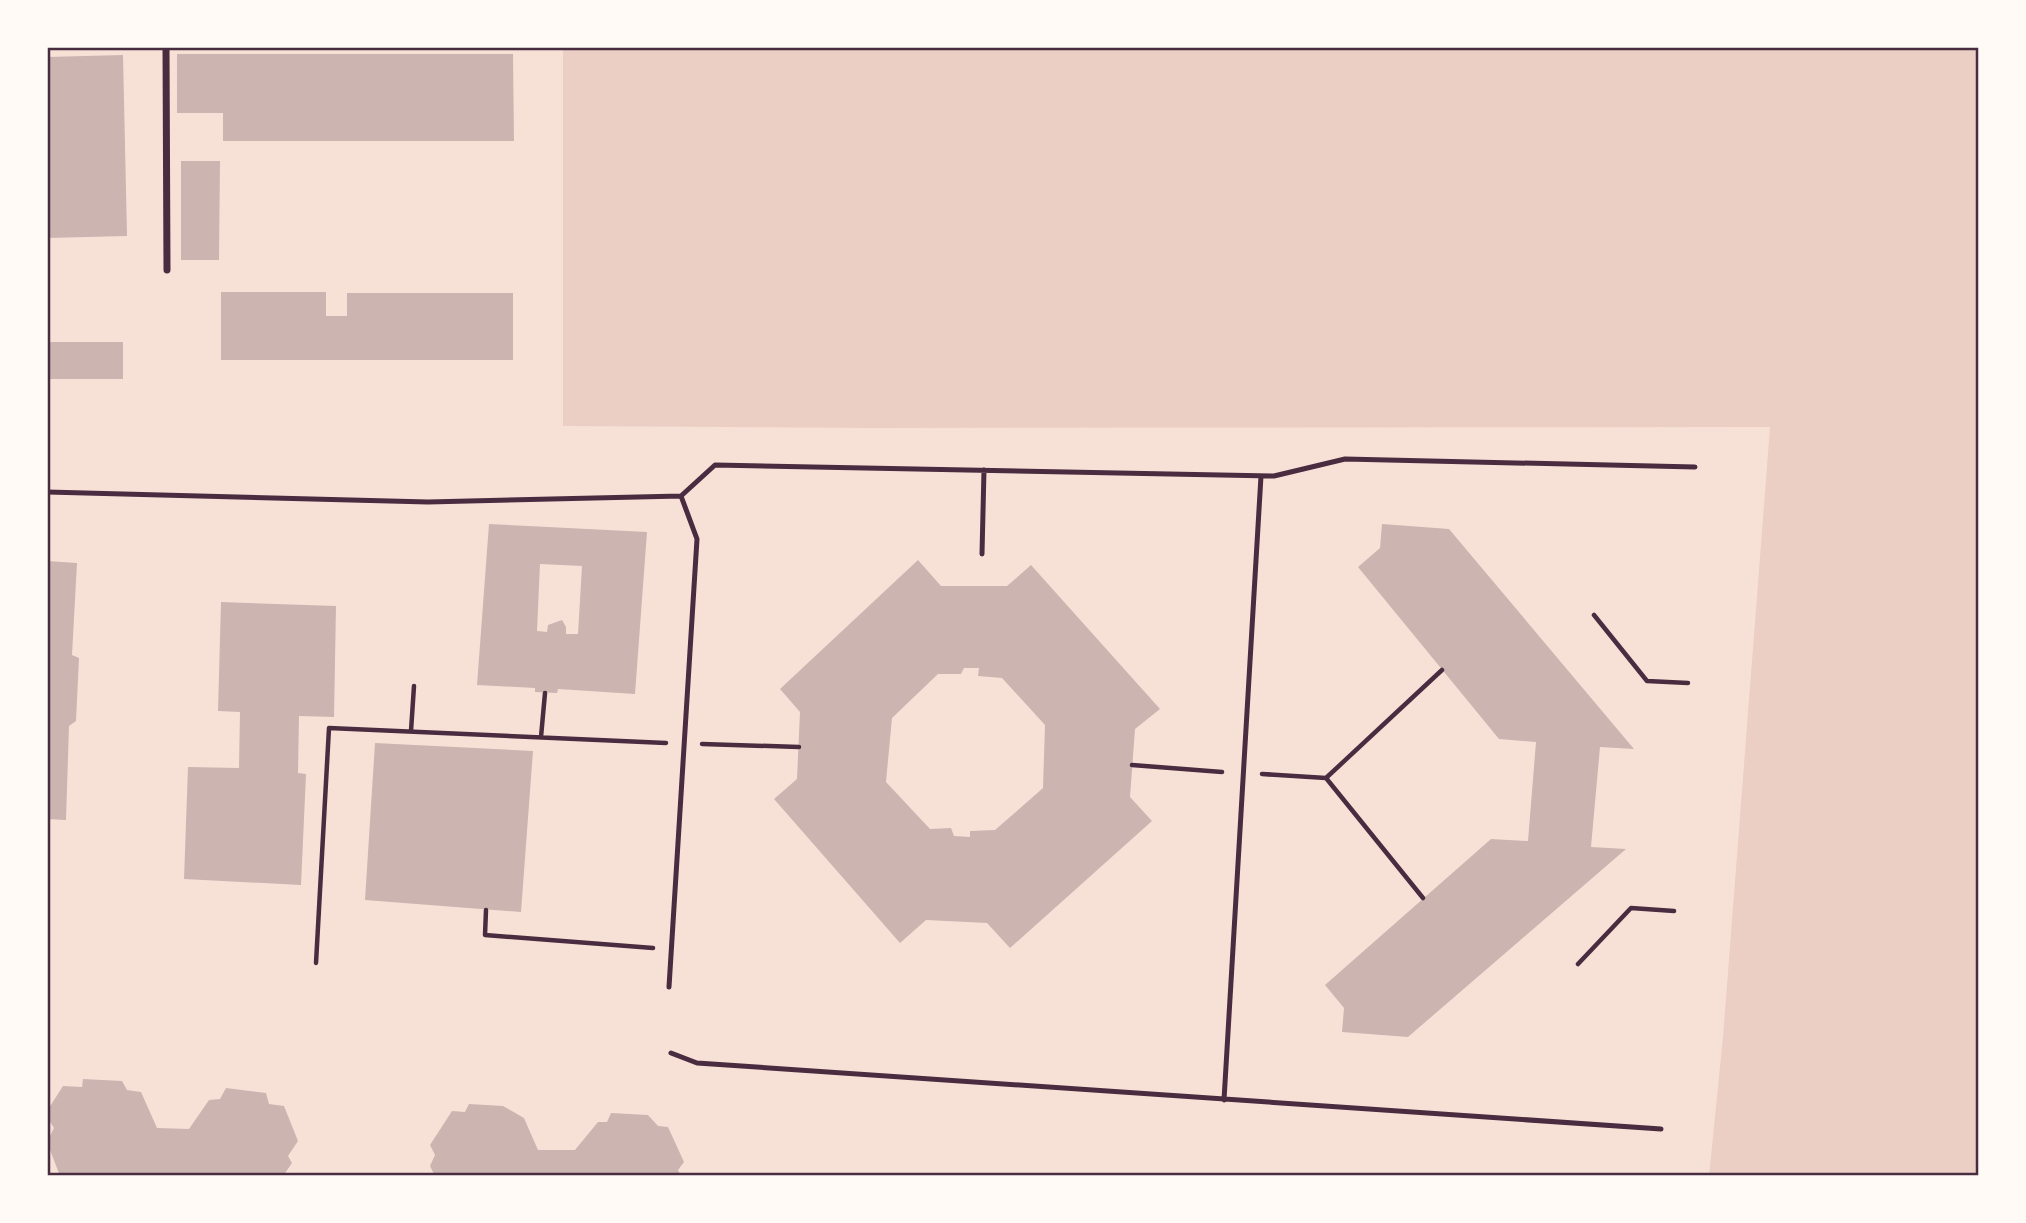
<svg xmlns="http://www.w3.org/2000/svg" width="2026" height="1223" viewBox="0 0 2026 1223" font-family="Overpass,sans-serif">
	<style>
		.green { fill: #ebcfc5 }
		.building { fill: #ccb4b1; fill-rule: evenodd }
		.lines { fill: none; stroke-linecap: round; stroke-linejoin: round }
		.path { stroke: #4a2c40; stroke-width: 4.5 }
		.service { stroke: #4a2c40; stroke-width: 5 }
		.minor { stroke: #4a2c40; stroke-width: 7 }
		.neatline { fill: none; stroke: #4a2c40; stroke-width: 2.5 }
	</style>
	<rect width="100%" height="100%" fill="#f7e1d7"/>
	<!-- green -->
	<path class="green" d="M563,47H1979V1176H1709L1723,1037L1770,427L869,428L563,426Z"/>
	<!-- building -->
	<path class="building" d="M177,54H513L514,141H223V113H177Z
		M123,55L127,236L47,238V57Z
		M181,161H220L219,260H181Z
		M221,292H326V316H347V293H513V360H221Z
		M47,342H123V379H47Z
		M489,524L647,532L635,694L558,689L557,693L535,692V688L477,685ZM540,564L582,566L578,634H566V627L562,620L548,625L547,632L537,631Z
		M1382,524L1449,529L1634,749L1600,747L1591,847L1626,849L1408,1037L1342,1032L1344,1008L1325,985L1491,839L1528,841L1536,742L1499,739L1358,567L1380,548Z
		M918,560L941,586H1007L1031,565L1160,709L1135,729L1130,797L1152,821L1010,948L987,923L926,920L900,943L774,799L797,779L800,712L780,689ZM964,668H979L978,676L1002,678L1045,725L1043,788L995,830L970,831V837L954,836L951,828L930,829L886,782L892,718L938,674H961Z
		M47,561L77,563L72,655L79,658L76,721L69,726L66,820L47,819Z
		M221,602L336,606L334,717L299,716L298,773L306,774L301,885L184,879L188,767L239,768L240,712L218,711Z
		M375,743L533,751L521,912L365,900Z
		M83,1079L122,1081L127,1090L141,1092L157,1128L189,1129L209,1100L220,1099L226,1088L266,1093L269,1104L284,1106L298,1141L288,1156L292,1163L283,1176H60L47,1142L54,1128L47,1117V1111L63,1086L82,1087Z
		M469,1104L503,1106L524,1118L538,1150H575L598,1122H607L611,1113L648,1115L658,1126L668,1127L684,1162L678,1170L681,1176H435L430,1166L435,1155L430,1145L452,1111L465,1112Z"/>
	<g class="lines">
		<!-- path -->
		<path class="path" d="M1594,615L1647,681L1688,683
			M411,731L414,686
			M541,737L545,693
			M702,744L799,747
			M1132,765L1222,772
			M1262,774L1326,778
			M1423,898L1326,778L1442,670
			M486,910L485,935L653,948
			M316,963L329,728L666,743
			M1578,964L1631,908L1674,911"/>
		<!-- service -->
		<path class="service" d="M47,492L428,502L681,496L715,465L1274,476L1345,459L1695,467
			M982,554L984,470
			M669,987L697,539L681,496
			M671,1053L697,1063L1661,1129
			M1224,1100L1261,476"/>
		<!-- minor -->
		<path class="minor" d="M166,47L167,270"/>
	</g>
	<!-- border -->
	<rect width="2026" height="1223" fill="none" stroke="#fffaf5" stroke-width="98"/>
	<rect x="49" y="49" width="1928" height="1125" class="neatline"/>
</svg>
